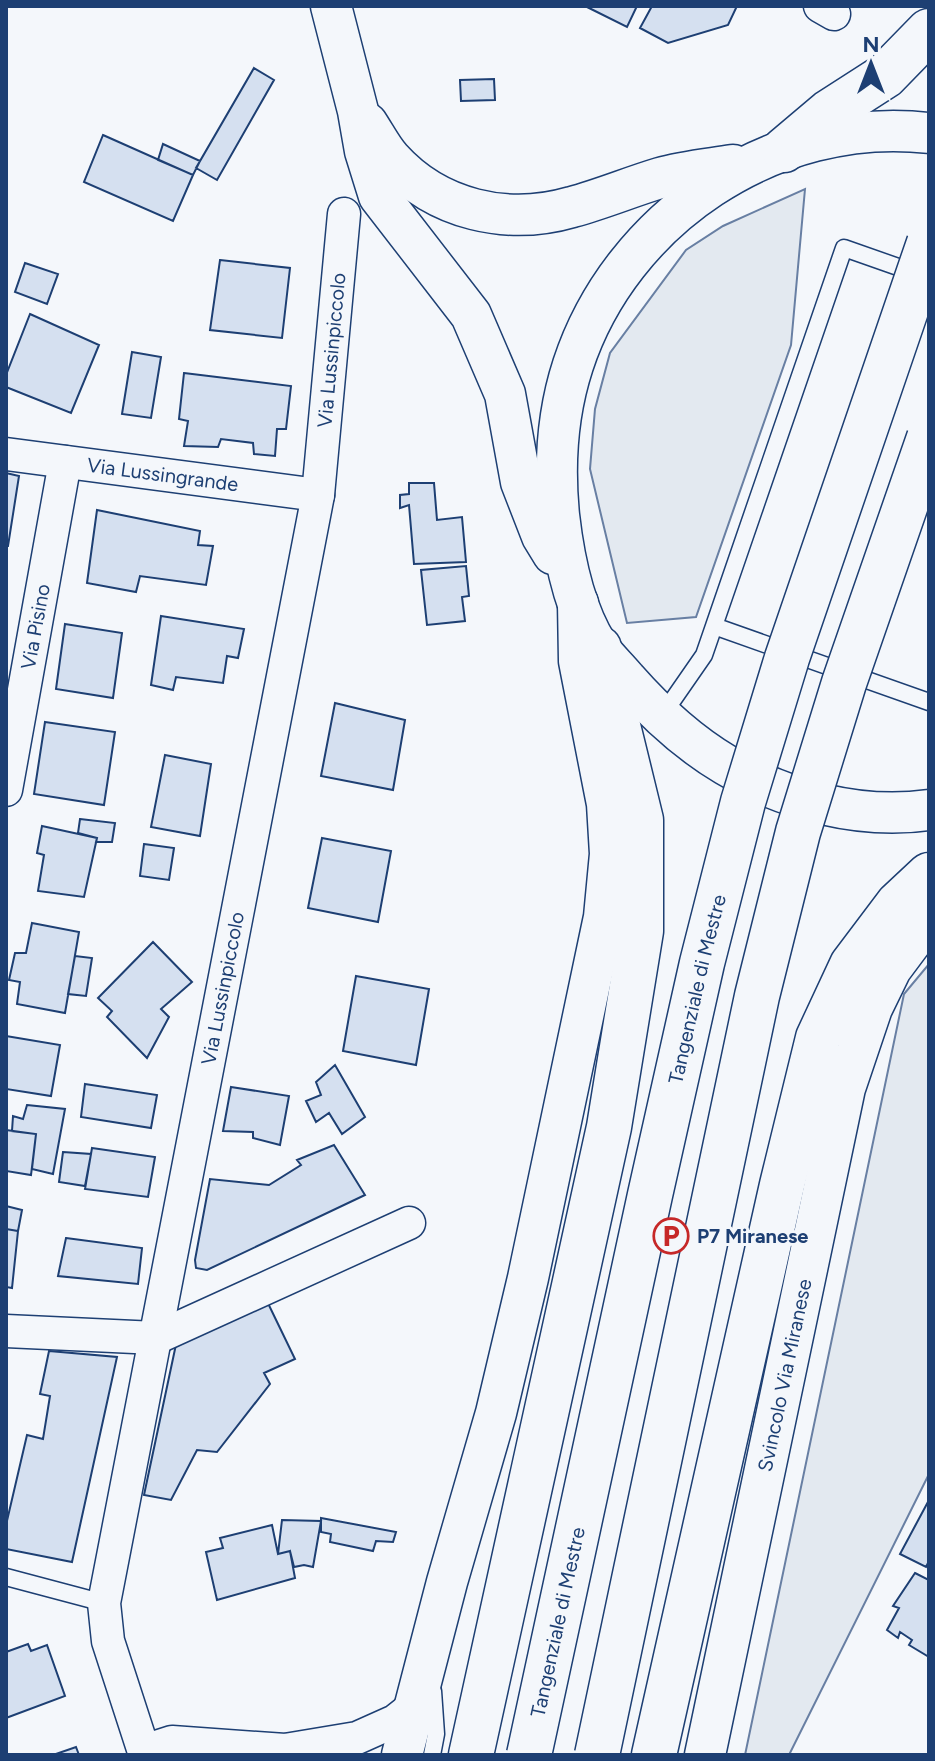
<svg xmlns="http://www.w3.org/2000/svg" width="935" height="1761" viewBox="0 0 935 1761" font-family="Figtree,sans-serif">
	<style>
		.green { fill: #e3e9f0; stroke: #687fa3; stroke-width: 2 }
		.building { fill: #d5e0f0; stroke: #1d3f73; stroke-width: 2 }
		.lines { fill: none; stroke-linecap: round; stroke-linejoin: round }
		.service-casing { stroke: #1d3f73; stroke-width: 19 }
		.minor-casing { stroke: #1d3f73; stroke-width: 35 }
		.tertiary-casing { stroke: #1d3f73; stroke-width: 43 }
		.motorway-casing { stroke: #1d3f73; stroke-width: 47 }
		.service { stroke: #f4f7fb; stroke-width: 16 }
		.minor { stroke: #f4f7fb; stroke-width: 32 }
		.tertiary { stroke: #f4f7fb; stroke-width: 40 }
		.motorway { stroke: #f4f7fb; stroke-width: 44 }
		.motorway-bridge-casing { stroke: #1d3f73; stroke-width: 47; stroke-linecap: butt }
		.motorway-bridge { stroke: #f4f7fb; stroke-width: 44 }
		.labels { text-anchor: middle; stroke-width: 6; stroke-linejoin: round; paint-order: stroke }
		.street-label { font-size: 20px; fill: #1d3f73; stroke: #f4f7fb }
		.poi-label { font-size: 20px; font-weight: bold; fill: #1d3f73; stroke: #f4f7fb; text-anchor: start }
	</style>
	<rect width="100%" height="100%" fill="#f4f7fb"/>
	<!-- green -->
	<path class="green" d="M805,189L791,345L696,617L627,623L590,469L595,409L610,353L686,250L723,226Z
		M929,964V1474L789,1755H745L904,994Z"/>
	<!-- building -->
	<path class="building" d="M585,6H637L627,27Z
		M652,6H737L728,25L668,43L640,28Z
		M254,68L274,80L217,180L196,168Z
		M494,79L495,100L461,101L460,80Z
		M103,135L193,175L173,221L84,182Z
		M163,144L200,161L193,175L158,160Z
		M220,260L290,268L282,338L210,330Z
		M25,263L58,274L47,304L15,292Z
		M30,314L99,345L71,413L6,387V375Z
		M132,352L161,357L151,418L122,414Z
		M184,373L291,386L286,429H277L275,456L254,454L253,443L221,439L218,447L184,446L188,421L179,419Z
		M6,473L19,476L8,546H6Z
		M409,483H434L437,520L462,517L466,562L414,564L409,505L400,508V495L409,494Z
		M97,510L200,531L198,545L213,546L206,585L140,576L136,592L87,583Z
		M466,566L469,596L462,597L465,621L427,625L421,570Z
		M161,616L244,629L238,658L227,656L223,683L176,677L173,690L151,685Z
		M65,624L122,633L113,698L56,689Z
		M335,703L405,720L393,790L321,776Z
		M45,722L115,732L104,805L34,794Z
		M165,755L211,764L200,836L151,827Z
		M80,819L115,823L112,842H96L97,838L78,833Z
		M42,826L97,838L84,897L38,891L44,855L37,853Z
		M322,838L391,851L378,922L308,908Z
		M144,844L174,848L169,880L140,876Z
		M32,923L79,932L65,1013L17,1004L20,982L9,980L15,953H26Z
		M153,942L192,982L161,1009L169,1017L147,1058L107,1017L112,1011L98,998Z
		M75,956L92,958L86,996L68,994Z
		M356,976L429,989L416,1065L343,1051Z
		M6,1036L60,1045L51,1096L6,1089Z
		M335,1065L365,1117L342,1134L329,1113L316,1122L306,1101L321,1095L316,1082Z
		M85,1084L157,1095L151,1128L81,1117Z
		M231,1087L289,1096L280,1145L253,1138V1132L223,1131Z
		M27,1105L65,1109L53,1174L32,1169L36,1134L12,1131L13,1116L23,1119Z
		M6,1130L36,1134L31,1175L6,1171Z
		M334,1145L365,1195L207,1270L196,1268L195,1260L210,1179L269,1185L301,1165L297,1160Z
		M92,1148L155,1157L148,1197L85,1189Z
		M63,1152L91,1154L85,1186L59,1182Z
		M6,1206L22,1210L18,1231L6,1229Z
		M6,1229L18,1231L12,1288L6,1287Z
		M66,1238L142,1248L138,1284L58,1276Z
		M264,1295L295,1359L264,1373L270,1384L217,1452L197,1450L171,1500L144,1495L178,1335Z
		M49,1351L117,1357L72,1562L6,1549V1525L27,1435L43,1439L50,1396L40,1394Z
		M929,1500V1561L926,1567L900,1554Z
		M321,1518L396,1532L393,1542L376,1541L373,1551L330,1542L331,1534L321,1532Z
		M282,1520L321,1521L313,1567L304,1565L294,1567L290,1551L278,1554Z
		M272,1525L278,1554L290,1551L295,1578L217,1600L206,1552L223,1548L220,1538Z
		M915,1573L929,1580V1657L909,1645L912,1640L900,1632L898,1638L887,1630L899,1608L893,1606Z
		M28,1644L31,1651L47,1645L65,1696L6,1718V1652Z
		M76,1747L79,1755H53Z"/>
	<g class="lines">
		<defs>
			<path id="service" d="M714,626L844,248L918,274
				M661,717L704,655L714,626L929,702
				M6,1577L104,1603
				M432,1755L436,1734L433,1691"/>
			<g id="minor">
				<path d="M820,6L834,14"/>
				<path id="s1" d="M6,454L318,495"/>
				<path id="s2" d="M6,790L65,462"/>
				<path d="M6,1331L156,1338L409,1223"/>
				<path d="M144,1751L172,1742L285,1750L357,1738L395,1721L414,1706"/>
				<path id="s3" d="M145,1755L108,1641L104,1603L318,495L344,214"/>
			</g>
			<g id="tertiary">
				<path d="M331,6L358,111L365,151L379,196L471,315L505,394L521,482L542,536L553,554"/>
				<path d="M367,123C375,135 382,149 391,159C437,210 507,226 572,207C602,199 630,187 660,178C684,171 708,169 733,165"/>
				<path d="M929,133C774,115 621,218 573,365C557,414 554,464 559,515C564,559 574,609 598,647C606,658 617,668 626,679C656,713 687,742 726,765C785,800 860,820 929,810"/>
				<path d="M402,1755L447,1582L496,1413L528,1278L604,917L610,854L607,804L579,661L578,603"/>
				<path id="s4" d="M705,1755L845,1088L872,1008L891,969L929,918"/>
			</g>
			<path id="motorway" d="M784,150L829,112L885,76L929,31
				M471,1755L609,1127L641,931V820L599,648
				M654,1755L782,1185L818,1038L852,965L898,904L929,875"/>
		</defs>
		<!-- service casing -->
		<use href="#service" class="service-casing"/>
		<!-- minor casing -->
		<use href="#minor" class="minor-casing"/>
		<!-- tertiary casing -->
		<use href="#tertiary" class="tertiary-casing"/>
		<!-- motorway casing -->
		<use href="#motorway" class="motorway-casing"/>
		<!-- service -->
		<use href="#service" class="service"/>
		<!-- minor -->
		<use href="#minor" class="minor"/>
		<!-- tertiary -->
		<use href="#tertiary" class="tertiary"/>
		<!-- motorway -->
		<use href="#motorway" class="motorway"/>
		<defs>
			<g id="motorway-bridge">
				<path id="s5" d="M529,1755L650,1195L702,963L743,802L787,658L929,243"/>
				<path d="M597,1755L757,996L798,832L844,683L929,438"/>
			</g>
		</defs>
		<!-- motorway-bridge casing -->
		<use href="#motorway-bridge" class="motorway-bridge-casing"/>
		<!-- motorway-bridge -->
		<use href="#motorway-bridge" class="motorway-bridge"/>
	</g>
	<!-- icons -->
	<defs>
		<symbol id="parking-ring" viewBox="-11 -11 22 22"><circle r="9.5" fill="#f4f7fb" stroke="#c62828" stroke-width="1.5"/><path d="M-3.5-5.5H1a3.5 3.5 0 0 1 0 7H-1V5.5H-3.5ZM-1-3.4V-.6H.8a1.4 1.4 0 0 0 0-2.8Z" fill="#c62828"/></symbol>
	</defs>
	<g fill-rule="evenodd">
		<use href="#parking-ring" x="651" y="1216" width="40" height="40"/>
	</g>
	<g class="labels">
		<!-- street labels -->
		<g class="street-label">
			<text dy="7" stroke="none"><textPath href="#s3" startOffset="1432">Via Lussinpiccolo</textPath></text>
			<text dy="7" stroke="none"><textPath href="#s1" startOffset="158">Via Lussingrande</textPath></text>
			<text dy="7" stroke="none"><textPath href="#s2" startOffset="166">Via Pisino</textPath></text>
			<text dy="7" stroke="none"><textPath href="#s3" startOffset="784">Via Lussinpiccolo</textPath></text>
			<text dy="7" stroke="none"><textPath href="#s5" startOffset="784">Tangenziale di Mestre</textPath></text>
			<text dy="7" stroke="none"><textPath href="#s4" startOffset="388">Svincolo Via Miranese</textPath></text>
			<text dy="7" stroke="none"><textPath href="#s5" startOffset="136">Tangenziale di Mestre</textPath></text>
		</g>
		<!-- poi labels -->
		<g class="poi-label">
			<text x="697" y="1243">P7 Miranese</text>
		</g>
	</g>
	<!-- border -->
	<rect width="935" height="1761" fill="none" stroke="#1d3f73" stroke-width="16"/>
	<!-- north arrow -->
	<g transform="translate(871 64)" stroke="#f4f7fb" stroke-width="6" paint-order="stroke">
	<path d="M0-6L14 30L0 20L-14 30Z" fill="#1d3f73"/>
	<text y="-12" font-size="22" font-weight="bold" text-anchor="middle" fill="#1d3f73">N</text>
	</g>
</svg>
